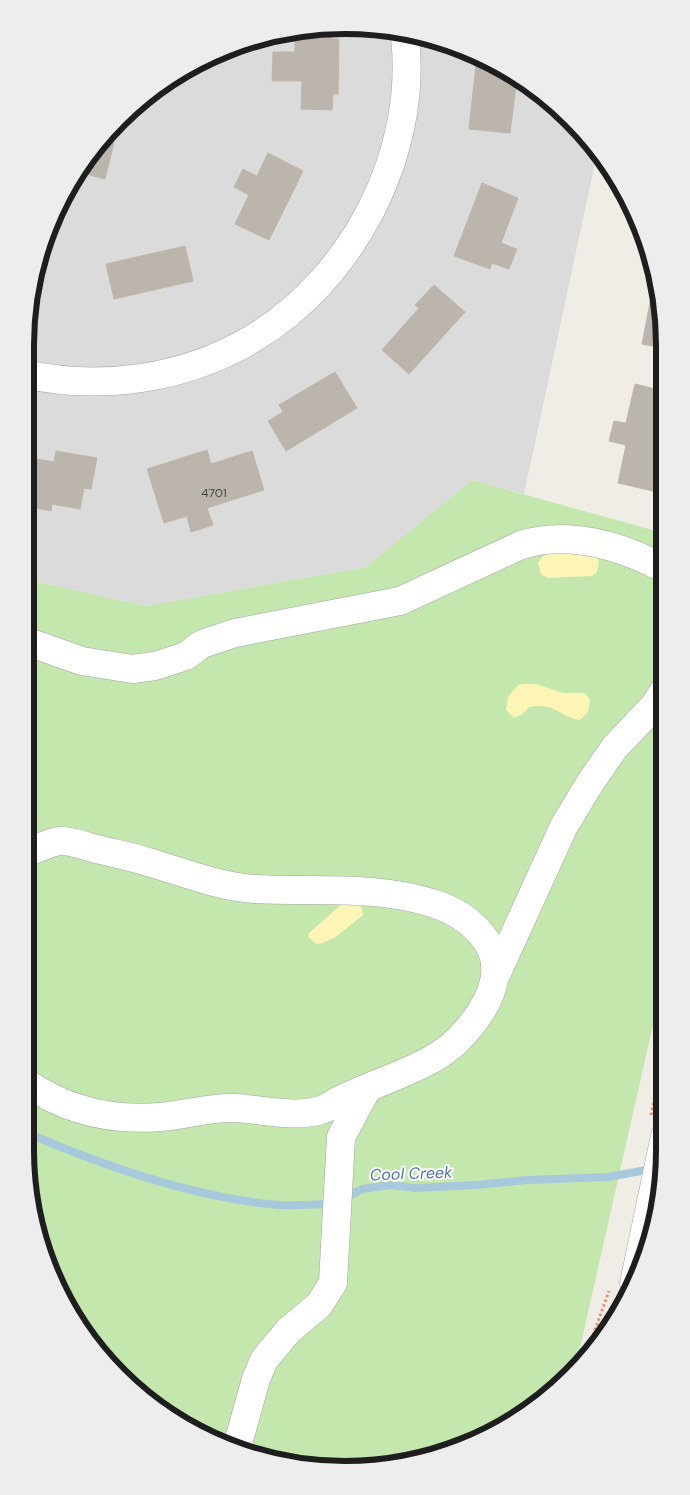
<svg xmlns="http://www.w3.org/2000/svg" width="690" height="1495" viewBox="0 0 690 1495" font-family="'DM Sans',sans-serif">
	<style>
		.residential { fill: #dcdbdb }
		.grass { fill: #c3e7ac }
		.sand { fill: #fcf5b5 }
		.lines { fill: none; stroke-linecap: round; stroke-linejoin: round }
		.stream { stroke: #a7c9db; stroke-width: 8 }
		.building { fill: #bbb5ae; stroke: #c0b5a8 }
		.minor-casing { stroke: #a5a5a5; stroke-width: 29 }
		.path { stroke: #f48c70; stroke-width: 3; stroke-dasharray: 2.5 2.5; stroke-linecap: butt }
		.minor { stroke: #fff; stroke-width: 28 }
		.labels { text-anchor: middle; stroke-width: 4; stroke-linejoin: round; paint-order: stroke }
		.number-label { font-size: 12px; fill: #454442 }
		.water-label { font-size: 16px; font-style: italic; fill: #4e72ab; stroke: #fff }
		.rim { fill: none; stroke: #1e1e1e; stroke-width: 6 }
	</style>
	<rect width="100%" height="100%" fill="#efede5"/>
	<!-- residential -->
	<path class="residential" d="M345,25L467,49L540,91L598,149L524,494L472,480L366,567L146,606L25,579V345L49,223L119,119L222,49Z"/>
	<!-- grass -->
	<path class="grass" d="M472,480L663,533L664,976L575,1370L505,1427L387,1467L283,1464L185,1427L104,1361L42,1253L25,1150V579L146,606L366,567Z"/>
	<!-- sand -->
	<path class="sand" d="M554,545L594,553L599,562L597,572L592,576L549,578L541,575L538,562Z
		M524,684H536L563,693H585L590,700L588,712L580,720C559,717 555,702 529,707L523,714L514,718L506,710L508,697L518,685Z
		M344,902C354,903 363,903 363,915L336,937L323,943L317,944L308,937L309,933Z"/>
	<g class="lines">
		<!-- stream -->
		<path class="stream" d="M25,1132C103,1166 195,1198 279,1205C297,1206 315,1204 332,1204
			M343,1199L362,1189L391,1185L415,1188L476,1185L527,1180L608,1177L652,1169"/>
	</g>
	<!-- building -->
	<path class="building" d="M332,28L331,39H339L338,94H333L332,110L301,109L302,81H272L273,52H295V35Z
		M477,55L517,78L510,133L469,129Z
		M104,141L114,143L105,179L82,173Z
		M268,153L303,171L269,240L235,224L249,195L234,187L243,169L257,176Z
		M482,183L518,198L501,243L517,249L509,269L492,263L490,269L454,256Z
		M185,246L193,281L114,299L106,264Z
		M655,277L662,303V348L642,344Z
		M434,285L465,312L409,374L382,350L419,308L415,305Z
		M335,372L357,408L286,451L268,421L283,412L279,405Z
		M635,384L663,391V447L653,491L618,483L626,445L609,441L614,421L626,423Z
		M207,450L211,464L252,451L264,490L207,508L213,525L191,532L187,516L164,523L147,469Z
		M56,451L97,458L91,489L84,488L80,509L52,504L51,511L25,506V457L54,462Z"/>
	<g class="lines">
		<defs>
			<path id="minor" d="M25,374C101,391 185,379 252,339C353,279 418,154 405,37
				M25,641L82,661L132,669L155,666L186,656L202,644L235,633L400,601L521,545C570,530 619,545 663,568
				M496,975L564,826L590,783L615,747L654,706L663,692
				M25,1082C65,1110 111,1121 160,1117C185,1115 210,1107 234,1108C262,1109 297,1119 324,1109C330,1107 336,1101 342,1099C372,1084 405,1075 434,1058C466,1040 509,987 491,949C480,927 458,911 435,904C378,885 314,892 256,889C219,887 183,872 148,862C133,857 117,854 101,850C90,848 72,840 60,841C49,842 36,850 25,853
				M634,1283L665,1136
				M237,1447L256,1379L264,1360L288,1331L319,1305L333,1283L341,1137L367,1089"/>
		</defs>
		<!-- minor casing -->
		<use href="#minor" class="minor-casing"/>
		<!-- path -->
		<path class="path" d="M651,1115L665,1047
			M583,1363L609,1291"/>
		<!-- minor -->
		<use href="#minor" class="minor"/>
	</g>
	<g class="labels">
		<!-- number labels -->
		<g class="number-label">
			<text x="214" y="497">4701</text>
		</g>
		<!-- water labels -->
		<g class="water-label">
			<text transform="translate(411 1173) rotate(-2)" y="6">Cool Creek</text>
		</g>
	</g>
	<!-- crop -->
	<path d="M0 0H690V1495H0ZM345 34H345A311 311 0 0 1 656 345V1150A311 311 0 0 1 345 1461H345A311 311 0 0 1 34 1150V345A311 311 0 0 1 345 34Z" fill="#ededed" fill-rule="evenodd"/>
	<path class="rim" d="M345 34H345A311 311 0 0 1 656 345V1150A311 311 0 0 1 345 1461H345A311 311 0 0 1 34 1150V345A311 311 0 0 1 345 34Z"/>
</svg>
